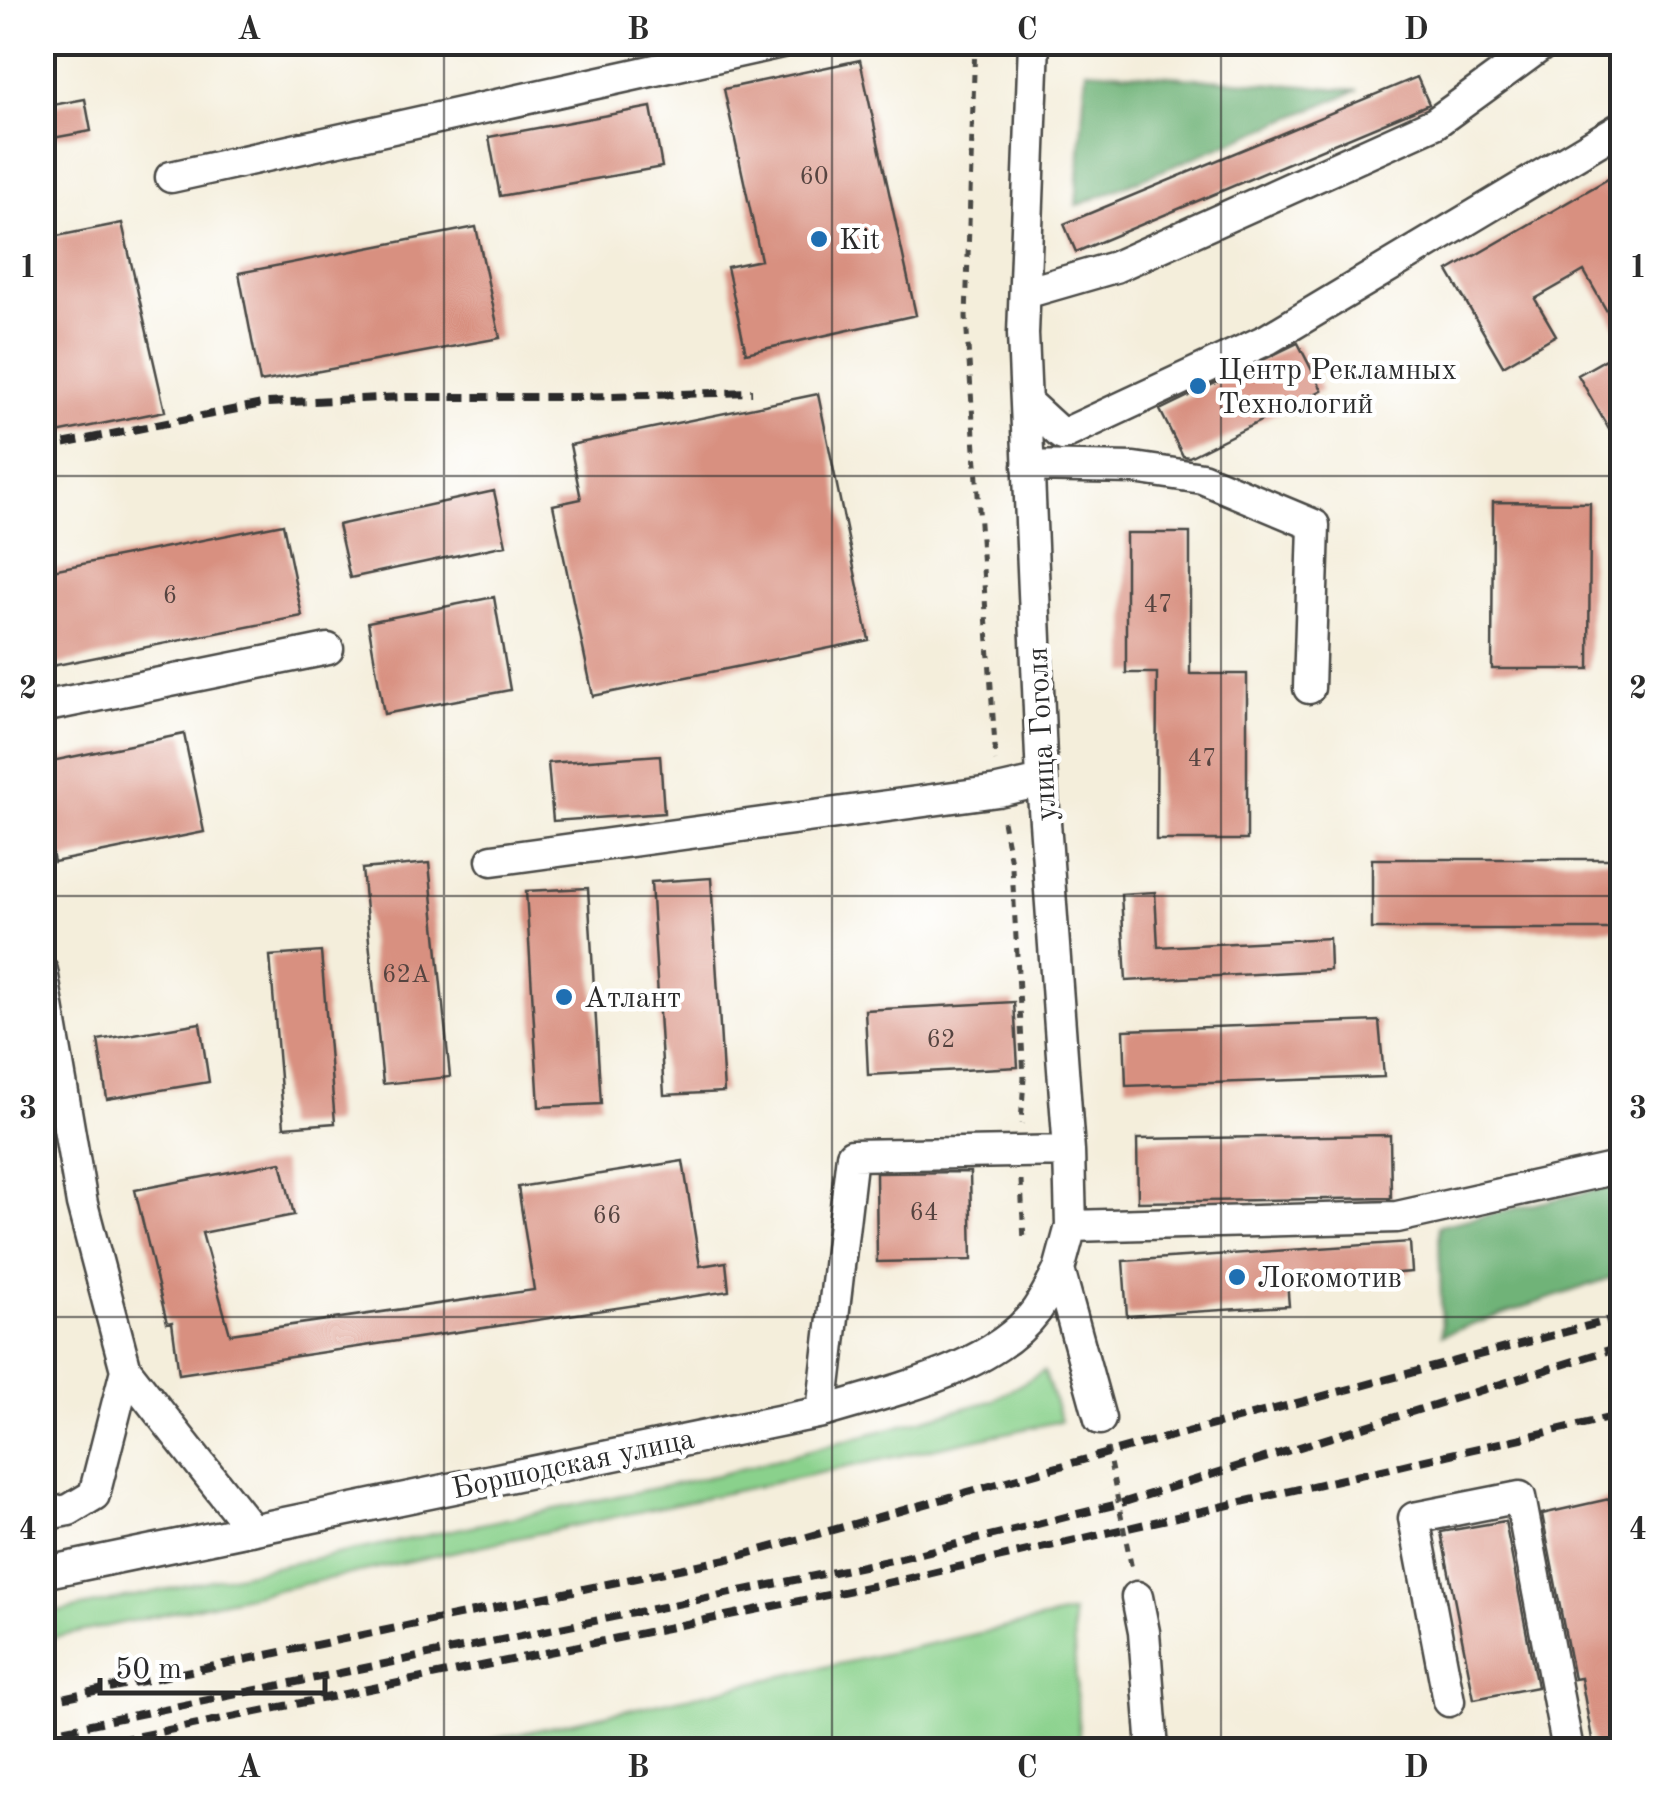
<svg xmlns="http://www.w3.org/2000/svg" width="1665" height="1793" viewBox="0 0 1665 1793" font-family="'Old Standard TT',serif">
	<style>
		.green { fill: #8ad18c; stroke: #5a7e5c; stroke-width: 2.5 }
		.forest { fill: #6fb378; stroke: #4d6f52; stroke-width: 2.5 }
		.building { fill: #d89080 }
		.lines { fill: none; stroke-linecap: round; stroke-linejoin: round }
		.minor-casing { stroke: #494845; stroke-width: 35 }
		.path { stroke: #494845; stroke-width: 5; stroke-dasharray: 8 8; stroke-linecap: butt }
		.minor { stroke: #fff; stroke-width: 30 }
		.rail { stroke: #2b2b2b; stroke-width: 8; stroke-dasharray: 15 8; stroke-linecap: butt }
		.grid { fill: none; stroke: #2b2b2b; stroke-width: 2.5; stroke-opacity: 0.55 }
		.poi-dot { fill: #1f6fb2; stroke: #fff; stroke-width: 4 }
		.labels { text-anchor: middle; stroke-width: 9; stroke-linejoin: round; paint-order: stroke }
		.number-label { font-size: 25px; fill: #564440 }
		.poi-label { font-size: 30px; fill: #2b2b2b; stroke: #fff; text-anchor: start }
		.street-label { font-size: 30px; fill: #2b2b2b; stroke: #fff }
		.neatline { fill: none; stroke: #2b2b2b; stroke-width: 4 }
		.grid-label { font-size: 32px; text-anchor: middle; font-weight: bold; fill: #2b2b2b }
	</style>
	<rect width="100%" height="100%" fill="#fff"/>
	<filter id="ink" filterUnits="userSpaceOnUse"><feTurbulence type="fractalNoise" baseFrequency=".01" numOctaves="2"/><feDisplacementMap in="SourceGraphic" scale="20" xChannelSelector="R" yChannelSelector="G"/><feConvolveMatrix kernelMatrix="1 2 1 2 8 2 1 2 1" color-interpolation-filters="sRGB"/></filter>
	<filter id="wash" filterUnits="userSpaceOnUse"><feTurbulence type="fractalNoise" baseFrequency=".0048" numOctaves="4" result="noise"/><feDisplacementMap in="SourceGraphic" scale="40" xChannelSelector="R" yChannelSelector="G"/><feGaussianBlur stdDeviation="2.25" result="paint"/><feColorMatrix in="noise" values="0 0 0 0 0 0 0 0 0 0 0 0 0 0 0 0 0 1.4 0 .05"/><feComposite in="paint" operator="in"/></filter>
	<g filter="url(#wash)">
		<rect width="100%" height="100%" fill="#f4eedb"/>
		<!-- green -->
		<path class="green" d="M1044,1371L1061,1421L43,1640V1615L718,1475L991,1401Z
			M1072,1613L1080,1750H444Z"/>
		<!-- forest -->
		<path class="forest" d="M1086,70L1358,90L1076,206Z
			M1622,1184V1274L1442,1335L1439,1226Z"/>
		<g id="blocks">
			<!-- building -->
			<path class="building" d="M860,60L916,315L746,353L727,267L761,260L724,89Z
				M1417,77L1429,104L1076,252L1064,224Z
				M85,99L91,131L42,140V107Z
				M651,107L662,167L500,196L489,137Z
				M1622,171V338L1584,271L1535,299L1556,335L1503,366L1448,271Z
				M122,223L165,411L42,436V239Z
				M476,227L500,338L260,382L239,273Z
				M1298,343L1322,390L1189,457L1183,456L1160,410Z
				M1622,350V452L1578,375Z
				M818,394L869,640L593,696L553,505L581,499L570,445Z
				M494,491L506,545L350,578L338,525Z
				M1493,502L1590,503L1589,669H1492Z
				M283,524L302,616L42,668V572Z
				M1126,533H1190V674H1247V840H1156L1157,673H1126Z
				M494,597L510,690L384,714L368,622Z
				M184,734L204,832L54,862L42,805V763Z
				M660,755L664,813L553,821L548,763Z
				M1372,859H1622V929H1372Z
				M429,863L450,1077L383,1084L362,869Z
				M711,878L724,1092L664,1095L651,882Z
				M588,888L601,1104L539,1107L526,891Z
				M1155,892L1158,947L1329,938L1330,970L1126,981L1121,894Z
				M321,952L335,1123L284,1127L270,956Z
				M1014,1002L1018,1067L868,1075L865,1010Z
				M1379,1021L1384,1077L1126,1086L1124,1030Z
				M200,1023L209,1082L107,1099L98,1040Z
				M1390,1135L1391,1198L1138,1202L1137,1139Z
				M683,1161L700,1266L726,1262L729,1291L179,1374L172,1322L167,1323L135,1190L281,1162L294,1215L202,1233L230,1334L534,1290L518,1187Z
				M970,1172L972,1260L877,1262L876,1173Z
				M1410,1242L1412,1272L1287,1281L1289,1306L1127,1316L1123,1261Z
				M1609,1499L1622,1569V1750H1594L1581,1678L1574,1679L1542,1514Z
				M1505,1521L1537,1687L1474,1699L1441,1532Z"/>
		</g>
	</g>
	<g filter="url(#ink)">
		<use href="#blocks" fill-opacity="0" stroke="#494845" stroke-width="2.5"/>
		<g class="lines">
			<defs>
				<path id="minor" d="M1034,42L1023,334L1042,781L1069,1151L1071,1226L1059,1270L1100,1419
					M171,177L782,42
					M1025,293L1115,267L1435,123L1546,42
					M1026,402L1062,435L1268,339L1622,127
					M1028,466L1134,468L1202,478L1314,525L1309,688
					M42,707L328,649
					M492,860L998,791L1042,781
					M42,971L82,1204L126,1370L252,1530
					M1071,1226L1397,1217L1622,1167
					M822,1412L852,1155L1069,1151
					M42,1515L69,1510L94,1495L126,1370
					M42,1573L822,1412C890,1391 992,1370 1036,1311C1045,1298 1052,1284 1059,1270
					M1137,1597L1144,1632L1153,1750
					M1449,1701L1414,1518L1520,1497L1568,1750"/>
			</defs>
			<!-- minor casing -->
			<use href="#minor" class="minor-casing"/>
			<!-- path -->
			<path class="path" d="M975,42L966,317L996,761
				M1003,821L1012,868L1024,1078L1021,1124
				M1021,1180L1024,1242
				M1107,1448L1132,1569"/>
			<!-- minor -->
			<use href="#minor" class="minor"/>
			<!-- rail -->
			<path class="rail" d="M42,448L267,403L406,397H576L752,392
				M42,1702L732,1558L1108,1453L1622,1317
				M42,1734L897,1559L1118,1504L1622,1346
				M71,1750L901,1580L1622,1415"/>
		</g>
	</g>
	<!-- grid -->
	<path class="grid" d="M444,42V1750M832,42V1750M1221,42V1750M42,476H1622M42,896H1622M42,1317H1622"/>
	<!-- markers -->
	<g class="poi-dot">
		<circle cx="819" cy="239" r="10"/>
		<circle cx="1198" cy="386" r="10"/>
		<circle cx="564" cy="997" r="10"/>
		<circle cx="1237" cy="1277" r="10"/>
	</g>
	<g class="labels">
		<!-- number labels -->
		<g class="number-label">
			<text x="814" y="184">60</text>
			<text x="170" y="603">6</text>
			<text x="1158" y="612">47</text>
			<text x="1202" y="766">47</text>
			<text x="406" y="982">62А</text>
			<text x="941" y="1047">62</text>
			<text x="924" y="1220">64</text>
			<text x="607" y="1223">66</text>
		</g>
		<!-- poi labels -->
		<g class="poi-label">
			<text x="839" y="249">Kit</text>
			<text x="1218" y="379">Центр Рекламных<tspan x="1218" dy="34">Технологий</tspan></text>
			<text x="584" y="1007">Атлант</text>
			<text x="1257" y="1287">Локомотив</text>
		</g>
		<!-- street labels -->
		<g class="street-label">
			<text transform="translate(1041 734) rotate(-93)" y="10">улица Гоголя</text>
			<text transform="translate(573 1463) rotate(-12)" y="10">Боршодская улица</text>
		</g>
	</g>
	<!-- margin -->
	<rect width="1665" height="1793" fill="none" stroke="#fff" stroke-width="110"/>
	<!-- scale -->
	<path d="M100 1678v15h225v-15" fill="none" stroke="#2b2b2b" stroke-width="5"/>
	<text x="115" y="1678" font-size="30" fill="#2b2b2b" stroke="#ffffff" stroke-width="8" paint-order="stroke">50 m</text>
	<rect x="55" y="55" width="1555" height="1683" class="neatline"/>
	<g class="grid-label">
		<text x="249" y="39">A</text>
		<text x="638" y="39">B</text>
		<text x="1027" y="39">C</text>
		<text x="1416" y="39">D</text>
		<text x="28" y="277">1</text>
		<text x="1638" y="277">1</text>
		<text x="28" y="698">2</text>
		<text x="1638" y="698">2</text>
		<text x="28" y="1118">3</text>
		<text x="1638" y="1118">3</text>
		<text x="28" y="1539">4</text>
		<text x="1638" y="1539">4</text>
		<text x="249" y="1777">A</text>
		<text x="638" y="1777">B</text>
		<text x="1027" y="1777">C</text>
		<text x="1416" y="1777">D</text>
	</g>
</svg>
